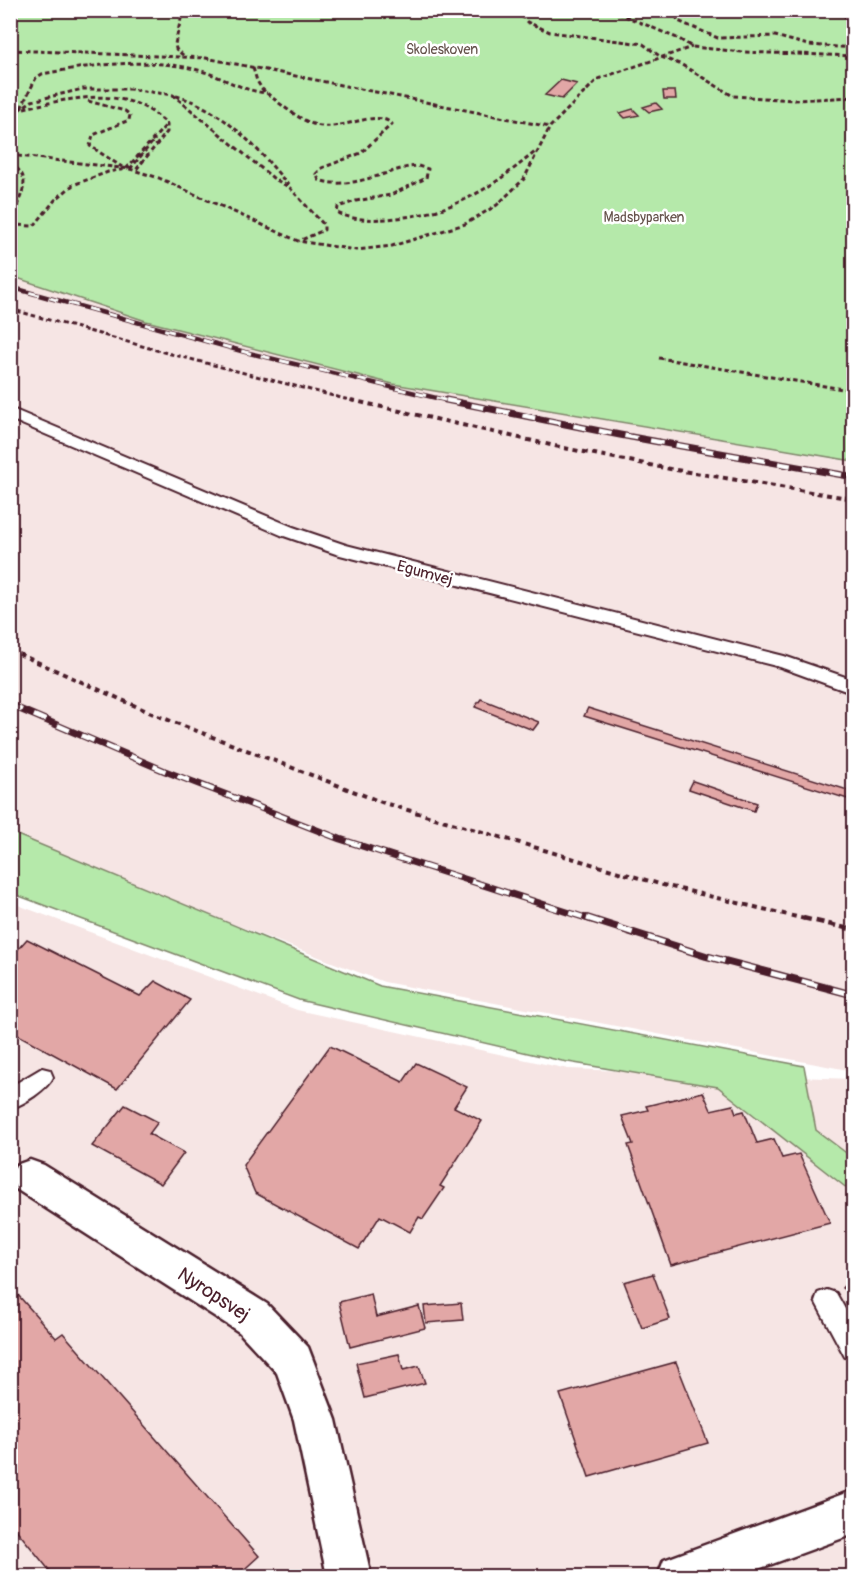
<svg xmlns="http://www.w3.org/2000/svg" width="864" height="1587" viewBox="0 0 864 1587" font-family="Pangolin,sans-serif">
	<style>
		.built { fill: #f6e5e4 }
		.green { fill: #b5e9aa; stroke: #80846a; stroke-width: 1.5 }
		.building { fill: #e2a7a6; stroke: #4a1f2b; stroke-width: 1.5 }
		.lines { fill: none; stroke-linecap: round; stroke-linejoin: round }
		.lane-casing { stroke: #4a1f2b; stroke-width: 4 }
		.street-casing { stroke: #4a1f2b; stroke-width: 5 }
		.path-far2 { stroke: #4a1f2b; stroke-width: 3; stroke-dasharray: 4.5 3; stroke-linecap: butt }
		.path-far1 { stroke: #4a1f2b; stroke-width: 4; stroke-dasharray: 5 4.5; stroke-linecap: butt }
		.path { stroke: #4a1f2b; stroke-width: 4.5; stroke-dasharray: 8 5; stroke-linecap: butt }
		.lane { fill: #fff; fill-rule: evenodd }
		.street { fill: #fff; fill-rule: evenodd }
		.rail-far2-casing { stroke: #4a1f2b; stroke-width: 4.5 }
		.rail-far1-casing { stroke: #4a1f2b; stroke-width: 7 }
		.rail-casing { stroke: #4a1f2b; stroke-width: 8 }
		.rail-far2 { stroke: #fff; stroke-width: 3; stroke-dasharray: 10; stroke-linecap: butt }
		.rail-far1 { stroke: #fff; stroke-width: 4.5; stroke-dasharray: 13; stroke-linecap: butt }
		.rail { stroke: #fff; stroke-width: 5; stroke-dasharray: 16; stroke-linecap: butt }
		.labels { text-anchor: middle; stroke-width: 5; stroke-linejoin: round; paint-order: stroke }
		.far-park-label { font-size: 14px; fill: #65524b; stroke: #fff }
		.street-label { font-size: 16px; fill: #4a1f2b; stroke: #fff }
		.near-street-label { font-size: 20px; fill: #4a1f2b; stroke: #fff }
	</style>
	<rect width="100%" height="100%" fill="#fff"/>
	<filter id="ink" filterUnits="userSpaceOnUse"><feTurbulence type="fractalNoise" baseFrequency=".0167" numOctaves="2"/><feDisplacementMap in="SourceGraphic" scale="12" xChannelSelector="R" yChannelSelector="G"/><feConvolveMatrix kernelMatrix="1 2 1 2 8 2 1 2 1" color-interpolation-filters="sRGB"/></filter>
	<g filter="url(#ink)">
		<!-- built -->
		<path class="built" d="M10,276L146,321L393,384L853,462V1071L384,982L11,839Z
			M10,902L297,1010L568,1069L853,1079V1576H11Z"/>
		<!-- green -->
		<path class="green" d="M10,11H853V461L393,384L146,321L11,276Z
			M10,832L380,986L804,1066L816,1130L853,1158V1193L718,1087L562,1061L299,1000L11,893Z"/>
		<!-- building -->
		<path class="building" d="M561,80L577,84L562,99L545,95Z
			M663,91H675L676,99H664Z
			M656,103L662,109L649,112L643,107Z
			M633,109L639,115L625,118L620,113Z
			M481,699L539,722L533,730L475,707Z
			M588,708L854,792V801L584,716Z
			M693,781L757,803L754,811L689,789Z
			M27,939L140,996L155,981L190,1000L117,1089L11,1031L10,1020L16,1014L10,1011V958Z
			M330,1046L403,1082L416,1063L467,1087L454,1107L482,1121L440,1186L444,1188L423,1219L419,1217L410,1232L380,1216L359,1249L255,1193L243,1165Z
			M703,1092L711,1110L733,1105L736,1113L744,1111L757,1143L774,1139L782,1158L799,1154L830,1223L671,1265L628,1145L633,1144L622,1116L648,1110L646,1106Z
			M125,1105L158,1122L149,1134L184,1153L161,1184L92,1146Z
			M653,1274L670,1319L642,1328L624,1282Z
			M854,1275V1297L842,1288Z
			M10,1286L56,1338L63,1333L259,1556L237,1576H54L10,1522Z
			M371,1294L376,1317L419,1306L425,1328L350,1347L339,1302Z
			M461,1303L463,1320L426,1323L424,1306Z
			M399,1354L403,1370L419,1366L425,1383L365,1398L356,1363Z
			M676,1362L708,1443L589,1477L560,1394Z"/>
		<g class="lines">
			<defs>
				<path id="lane" d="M10,408L293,527L346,545L784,656L854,680V694L780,667L336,554L281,535L10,419Z
					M42,1068L50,1070L53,1077C47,1090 24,1104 10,1109V1087Z
					M827,1290L836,1293L854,1325V1360L845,1357L815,1301L818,1293Z"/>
				<path id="street" d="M30,1160L44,1165L267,1304L308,1347L336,1420L371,1576H327L294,1420L277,1373L239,1332L16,1189L11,1177L16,1165Z
					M854,1490V1534L739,1576H658L664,1560Z"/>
			</defs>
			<!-- lane casing -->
			<use href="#lane" class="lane-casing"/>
			<!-- street casing -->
			<use href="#street" class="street-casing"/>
			<!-- path-far2 -->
			<path class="path-far2" d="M183,10L175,44L176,49L184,56
				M516,10L527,22L550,32L643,44L661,57L682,65L733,96L795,100L854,97
				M611,10L679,39L692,47L742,52L854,56
				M681,10L676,15L678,21L718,38L775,36L808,45L854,48
				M830,10L854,20
				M10,50L206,58L550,127
				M253,68L257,81L262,89C275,100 300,121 316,125C342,132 376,108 392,124L361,153L322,168L316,174L319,180C347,190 380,174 408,167L418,166L428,169L426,178L391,195L356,201L338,207L337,213C353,220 370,220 387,219C451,214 486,192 535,152
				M176,96C222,108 259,149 288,185
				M88,101L125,111L130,115L129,120L93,135L90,146L122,167
				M21,108L36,78L42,74C91,65 149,57 198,70C222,76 241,91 267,93
				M24,108C74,98 127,84 167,124V132L135,171
				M10,122L20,109L32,101L83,89H129L173,95L273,178L290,188L324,225V230L299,241
				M10,155L130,169L159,178L298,241L356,250L392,246L465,224L497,205L524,179L550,127L598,79L692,47
				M10,164C40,180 12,201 13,225L34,226L55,200L73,185L108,172L126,169L167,124
				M130,169L155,139
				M10,309L167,353L357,402
				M659,358L854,391"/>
			<!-- path-far1 -->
			<path class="path-far1" d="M351,400L564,448L670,469L854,499
				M10,650L158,716L384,803L663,885L809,920"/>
			<!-- path -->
			<path class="path" d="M803,918L854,930"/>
			<!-- lane -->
			<use href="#lane" class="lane"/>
			<!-- street -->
			<use href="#street" class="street"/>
			<defs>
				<path id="rail-far2" d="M10,287L245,352L453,402"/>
				<path id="rail-far1" d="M446,400L620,435L854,477
					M10,705L165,771L340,839L592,920"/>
				<path id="rail" d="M587,918L706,956L854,995"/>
			</defs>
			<!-- rail-far2 casing -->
			<use href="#rail-far2" class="rail-far2-casing"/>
			<!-- rail-far1 casing -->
			<use href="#rail-far1" class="rail-far1-casing"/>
			<!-- rail casing -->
			<use href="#rail" class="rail-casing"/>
			<!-- rail-far2 -->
			<use href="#rail-far2" class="rail-far2"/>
			<!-- rail-far1 -->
			<use href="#rail-far1" class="rail-far1"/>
			<!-- rail -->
			<use href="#rail" class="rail"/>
		</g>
	</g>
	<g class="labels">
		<!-- far-park labels -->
		<g class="far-park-label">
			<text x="442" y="54">Skoleskoven</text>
			<text x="644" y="222">Madsbyparken</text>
		</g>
		<!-- street labels -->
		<g class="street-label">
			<text transform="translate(425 572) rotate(15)" y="6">Egumvej</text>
		</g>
		<!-- near-street labels -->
		<g class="near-street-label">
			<text transform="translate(214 1294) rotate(33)" y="7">Nyropsvej</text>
		</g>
	</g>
	<!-- margin -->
	<rect width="864" height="1587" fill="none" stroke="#fff" stroke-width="36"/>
	<rect x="18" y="18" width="828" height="1551" fill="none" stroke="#4a1f2b" stroke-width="2" filter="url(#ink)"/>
</svg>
